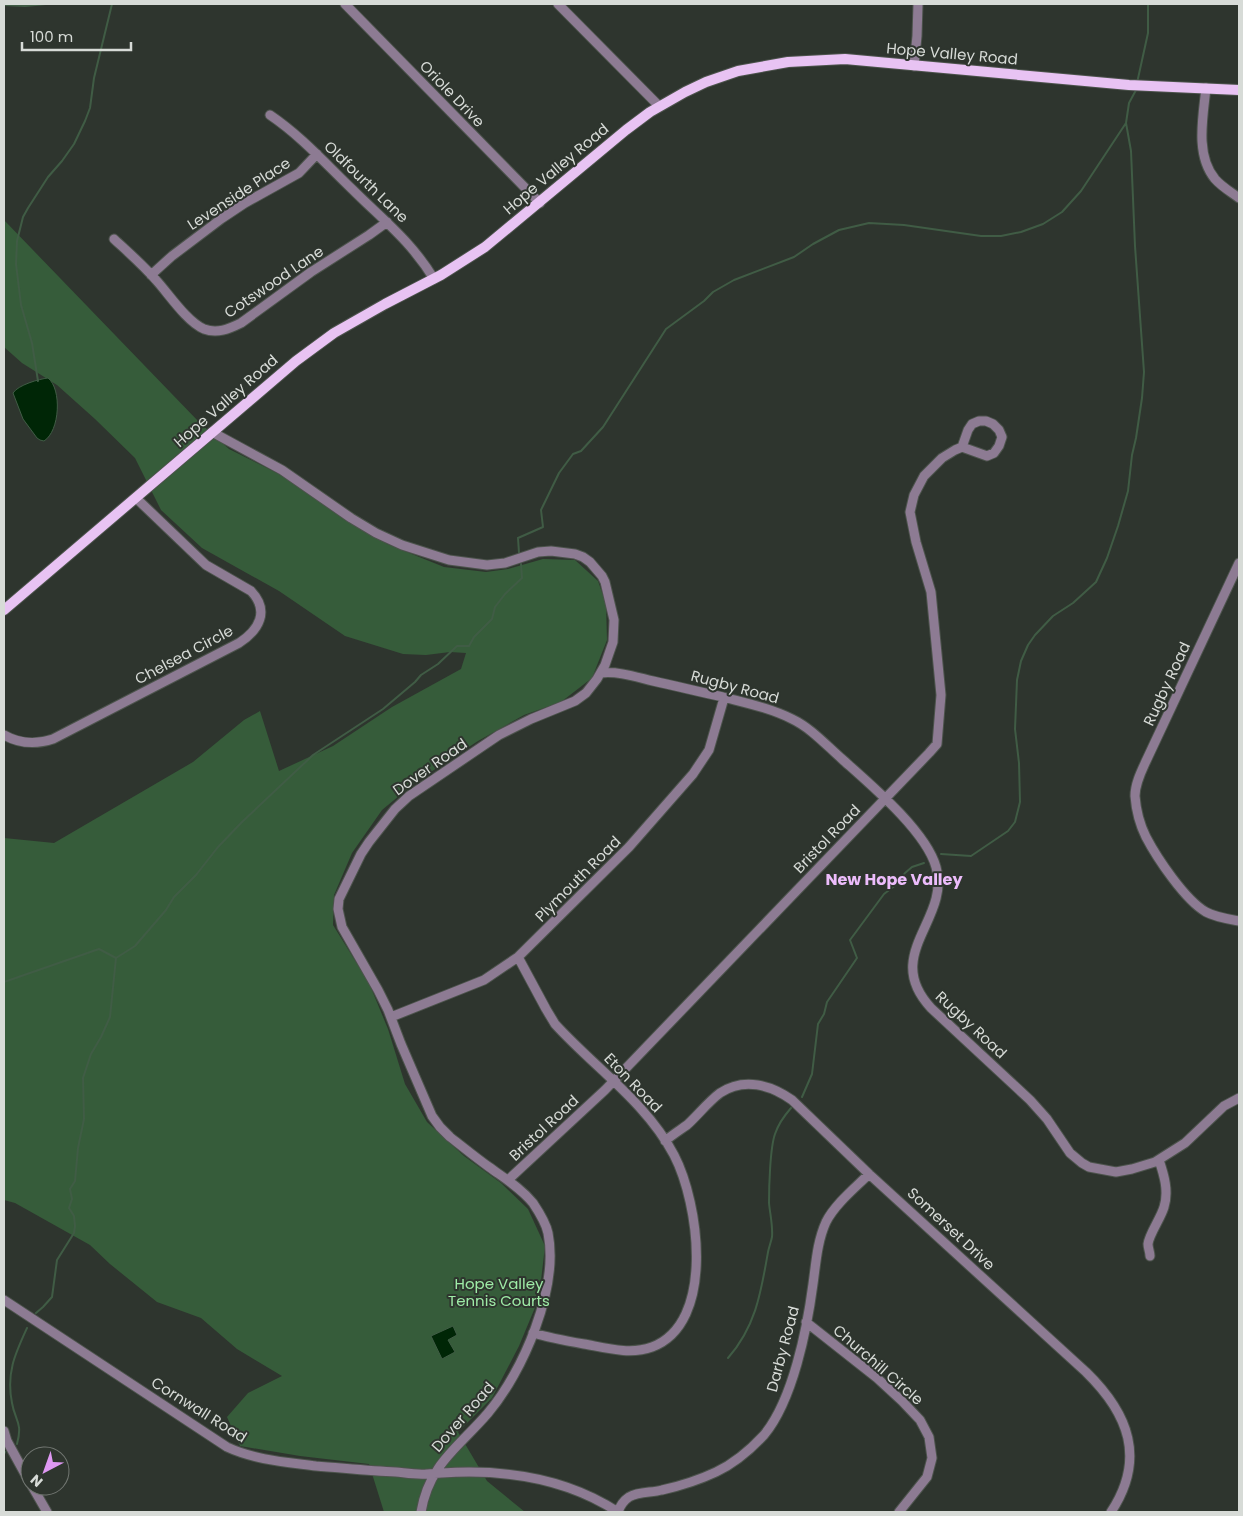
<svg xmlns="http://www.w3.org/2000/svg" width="1243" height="1516" viewBox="0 0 1243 1516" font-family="Poppins,sans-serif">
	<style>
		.green { fill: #365c3a }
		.water { fill: #002606; stroke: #405c45 }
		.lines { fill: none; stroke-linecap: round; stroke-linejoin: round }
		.stream { stroke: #405c45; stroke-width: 2 }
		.minor-casing { stroke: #4c534c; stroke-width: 11 }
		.major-casing { stroke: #4c534c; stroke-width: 12 }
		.minor { stroke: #8d7b93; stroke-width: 9 }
		.major { stroke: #e8c3f3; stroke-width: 10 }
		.labels { text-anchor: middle; stroke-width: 4; stroke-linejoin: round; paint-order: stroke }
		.street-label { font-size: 15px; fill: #d7dbd7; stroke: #2e352e }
		.park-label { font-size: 15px; fill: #9eeba6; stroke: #2e352e }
		.neighbourhood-label { font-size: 16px; font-weight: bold; fill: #ecbcfb; stroke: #2e352e }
	</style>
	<rect width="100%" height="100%" fill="#2e352e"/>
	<!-- green -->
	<path class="green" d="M4,220L199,422L229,449L283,476L322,502L387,544L444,567L486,572L508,569L543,559L575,560L598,581L606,604L607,640L592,678L561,702L524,715L478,741L417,781L382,810L352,853L334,895L333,925L369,983L388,1029L405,1084L427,1122L464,1156L501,1183L528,1209L545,1246L539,1298L519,1346L492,1398L458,1432L487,1481L525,1512H384L369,1464L300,1456L240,1446L227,1417L248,1393L282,1376L237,1349L201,1318L157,1302L110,1264L90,1245L15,1203L4,1200V838L54,843L193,762L244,720L260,711L279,771L333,746L392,707L461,669L466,653L450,652L426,655L403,654L345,636L279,591L202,548L161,510L135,458L95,419L57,385L22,363L4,347Z"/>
	<!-- water -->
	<path class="water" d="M48,378C62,389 60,431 44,441L40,440L37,438L23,419L13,393C18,385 39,379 48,378Z
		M453,1326L457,1335L448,1340L455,1352L442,1359L431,1336Z"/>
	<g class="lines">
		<!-- stream -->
		<path class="stream" d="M4,5L25,6L46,4
			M1137,83L1148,33V4
			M38,381L32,343L21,305L16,264L17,241L23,217L28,208L48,177L62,161L74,144L85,121L90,108L94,78L112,4
			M519,553L518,538L543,527L541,510L559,473L573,454L581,451L603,427L666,329L704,301L713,292L734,280L794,257L813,244L839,230L869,223L904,225L981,236H1001L1021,232L1043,224L1062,212L1081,191L1126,123
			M941,854L971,856L1008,831L1015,822L1020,802L1019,763L1015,729L1017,680L1021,661L1028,645L1035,635L1053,616L1073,603L1096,582L1107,558L1118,526L1128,491L1132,455L1136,438L1142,398L1144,372L1135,246L1131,151L1126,123L1129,103L1136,90
			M116,958L135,946L166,910L174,897L196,875L218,847L242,822L313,755L383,709L415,682L421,675L438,664L457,646H469L474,637L492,619L495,607L505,594L522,578L521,564
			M4,982L99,949L116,958
			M802,1097L812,1074L818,1024L824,1014L827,1002L857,958L850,940L884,894L897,884L905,873L912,867L924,863
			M36,1313L43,1307L52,1297L57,1260L74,1233L75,1226L74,1216L69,1208L72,1199L70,1189L75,1181L78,1148L84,1119L83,1078L91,1054L101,1037L110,1017L116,958
			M728,1358C756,1326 761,1292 768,1252C769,1247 771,1242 772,1237C773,1226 770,1214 769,1203C769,1188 770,1148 775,1134C778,1125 784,1116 791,1108
			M17,1444C23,1422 15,1421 12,1403C6,1373 15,1354 27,1328
			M4,1454L5,1452"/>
		<defs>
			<path id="minor" d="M345,4L540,203
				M558,4L659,106
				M914,66L917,36L918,4
				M1206,88C1203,117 1195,155 1215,179C1222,187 1231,192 1239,198
				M270,115C301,136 325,163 352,189C382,219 411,241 434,279
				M114,239C128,252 143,265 156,280C168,293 187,322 204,329C217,334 229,329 241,323L311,272L369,235L387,222
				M151,275L172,256L221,219L245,203L299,173L317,154
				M212,432L282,470L351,518L376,533L402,545L449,560L487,565L505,563L538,552L551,551L575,554L583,557L590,562L602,576L605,582L614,620L613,642L605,665L597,679L586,693L575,701L531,719L499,735L409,796L395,809L369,842L361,854L339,899L338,909L342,927L378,990L388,1010L401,1044L432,1116L440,1127L450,1137C463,1147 475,1157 489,1167C504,1178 521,1188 533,1203C539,1212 546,1223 548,1233C559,1288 523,1372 488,1413C459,1447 429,1464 421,1512
				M1239,563L1147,759C1142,770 1135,783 1135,796C1136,809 1140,825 1146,837C1157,858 1185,900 1206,912C1215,917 1228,919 1239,921
				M601,673C618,671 636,677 653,681C676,686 700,692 723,697C746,703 770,708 792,719C811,728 826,745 842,759C870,784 926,831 936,867C951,920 881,954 931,1008L1030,1100L1047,1119L1070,1153L1082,1163L1089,1167L1116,1172L1132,1169L1155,1162L1185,1143L1224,1106L1239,1098
				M4,735C20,744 35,745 53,739L239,643C259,630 270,611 251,591L206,565L136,498
				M518,957L546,1009L555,1024C595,1068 646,1102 674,1155C699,1203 716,1323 652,1347C630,1355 606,1348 584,1344C567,1341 550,1338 533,1333
				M391,1017L484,980L518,957L629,847L693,774L709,750L724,698
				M665,1141C672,1135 680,1130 687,1125C698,1115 708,1102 720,1093C744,1077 771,1085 792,1100L869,1174L1086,1372C1129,1414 1146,1459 1111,1512
				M508,1180L605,1090L929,753L937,744L941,695L931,592L916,542L910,512L914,495L924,476L942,458L955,450L962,447L987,456L994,453L999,446L1002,437L999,430L993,424L986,421H979L972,424L968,430L962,447
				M1150,1256C1150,1252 1148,1248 1148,1244C1149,1234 1161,1218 1164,1207C1169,1191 1164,1175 1159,1160
				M4,1300L227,1447C255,1460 286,1462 316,1466C343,1468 370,1471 396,1472C406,1473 417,1475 427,1474C432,1474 437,1473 442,1473C503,1469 566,1478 618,1512
				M806,1322L877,1378L902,1401L920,1420L929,1437L932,1458L927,1477L899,1512
				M4,1431L7,1441L30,1483
				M32,1486L47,1512
				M618,1512C620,1506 623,1501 629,1497C639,1491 651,1493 662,1490C680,1486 699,1480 716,1472C733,1464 751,1449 764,1435C793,1400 807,1329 813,1284C816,1263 817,1242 826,1222C835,1204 856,1187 869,1174"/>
			<path id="major" d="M4,610L296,361L334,333L385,304L441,275L485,247L626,130L650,112L685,92L706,82L738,71L788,62L845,59L1129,85L1239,90"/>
		</defs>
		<!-- minor casing -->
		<use href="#minor" class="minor-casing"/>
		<!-- major casing -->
		<use href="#major" class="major-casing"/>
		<!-- minor -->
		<use href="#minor" class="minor"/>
		<!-- major -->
		<use href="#major" class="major"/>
	</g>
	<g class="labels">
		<!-- street labels -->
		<g class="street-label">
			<text transform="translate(952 54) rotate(5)" y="5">Hope Valley Road</text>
			<text transform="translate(452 94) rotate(46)" y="5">Oriole Drive</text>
			<text transform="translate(556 169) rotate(-40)" y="5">Hope Valley Road</text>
			<text transform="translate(366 182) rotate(44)" y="5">Oldfourth Lane</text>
			<text transform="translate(239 194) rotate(-33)" y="5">Levenside Place</text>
			<text transform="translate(274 282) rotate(-34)" y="5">Cotswood Lane</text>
			<text transform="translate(226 401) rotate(-41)" y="5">Hope Valley Road</text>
			<text transform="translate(184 655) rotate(-28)" y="5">Chelsea Circle</text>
			<text transform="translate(1167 684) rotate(-65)" y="5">Rugby Road</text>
			<text transform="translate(735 687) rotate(15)" y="5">Rugby Road</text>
			<text transform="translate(430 767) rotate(-35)" y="5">Dover Road</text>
			<text transform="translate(827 839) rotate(-46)" y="5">Bristol Road</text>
			<text transform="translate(578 879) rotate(-45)" y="5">Plymouth Road</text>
			<text transform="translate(971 1025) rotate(43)" y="5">Rugby Road</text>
			<text transform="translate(633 1083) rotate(46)" y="5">Eton Road</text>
			<text transform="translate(544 1128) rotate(-43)" y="5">Bristol Road</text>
			<text transform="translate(951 1229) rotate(43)" y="5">Somerset Drive</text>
			<text transform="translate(783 1349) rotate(-75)" y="5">Darby Road</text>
			<text transform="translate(878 1365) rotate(41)" y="5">Churchill Circle</text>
			<text transform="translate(199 1410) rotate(32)" y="5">Cornwall Road</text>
			<text transform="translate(463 1417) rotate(-49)" y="5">Dover Road</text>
		</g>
		<!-- park labels -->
		<g class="park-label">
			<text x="499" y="1289">Hope Valley<tspan x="499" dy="17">Tennis Courts</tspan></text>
		</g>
		<!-- neighbourhood labels -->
		<g class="neighbourhood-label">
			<text x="894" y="885">New Hope Valley</text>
		</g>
	</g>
	<!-- border -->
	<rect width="1243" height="1516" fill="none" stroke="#d7dbd7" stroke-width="10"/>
	<!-- north arrow -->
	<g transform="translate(45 1471) rotate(221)"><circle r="24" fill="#2e352e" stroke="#727772"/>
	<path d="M0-4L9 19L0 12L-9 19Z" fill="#de98f2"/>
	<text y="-8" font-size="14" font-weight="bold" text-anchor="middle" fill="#d7dbd7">N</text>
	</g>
	<!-- scale -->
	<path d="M22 42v8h109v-8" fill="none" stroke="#d7dbd7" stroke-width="2.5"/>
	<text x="30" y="42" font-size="15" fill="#d7dbd7" stroke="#2e352e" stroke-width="4" paint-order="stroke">100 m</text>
</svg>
